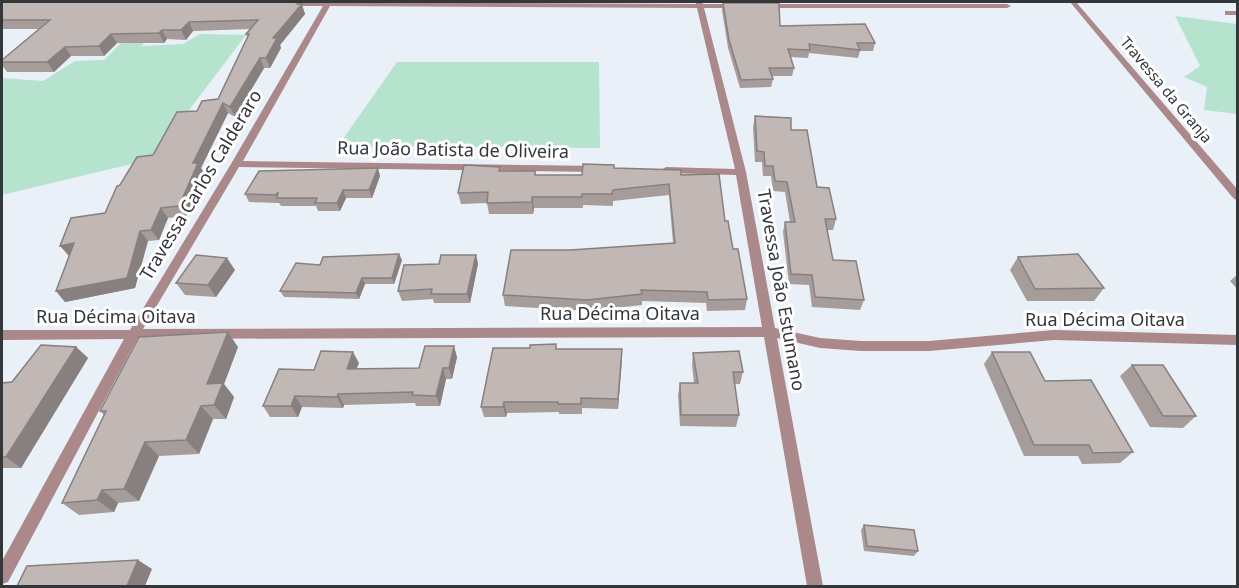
<svg xmlns="http://www.w3.org/2000/svg" width="1239" height="588" viewBox="0 0 1239 588" font-family="'Noto Sans',sans-serif">
	<style>
		.green { fill: #b5e3cd }
		.lines { fill: none; stroke-linecap: round; stroke-linejoin: round }
		.minor { fill: #ab8889; fill-rule: evenodd }
		.wall { fill: #a69d9b }
		.shaded-wall { fill: #87807e }
		.building { fill: #c1b7b4; stroke: #87807e; stroke-width: 1.5 }
		.labels { text-anchor: middle; stroke-width: 6; stroke-linejoin: round; paint-order: stroke }
		.far-street-label { font-size: 15px; fill: #34373a; stroke: #fff }
		.street-label { font-size: 18px; fill: #34373a; stroke: #fff }
	</style>
	<rect width="100%" height="100%" fill="#e9f0f7"/>
	<!-- green -->
	<path class="green" d="M1175,16L1237,24V114L1204,110L1207,87L1184,77L1200,66Z
		M200,34L246,35L152,159L2,195V78L43,81L75,61L104,60L129,35H147L142,46L183,44Z
		M397,62H599L600,148L338,146Z"/>
	<g class="lines">
		<!-- minor -->
		<path class="minor" d="M282,2L696,4V2H702L703,4H742V8H704L746,172L775,328L820,338L861,341H929L1054,330L1238,335V345L1054,340L929,351H861L820,348L777,338L823,586H807L764,337L137,339L8,582L2,584V561L124,339L2,340V330H130L231,164L323,6H285L281,4ZM330,6L697,8L735,169L666,167L661,170L666,173L736,175L762,327L143,329L239,167L598,172L603,169L598,166L243,161Z
			M1070,2H1076L1238,190V200L1234,199Z
			M762,4H1007L1011,6L1007,8H762Z
			M1225,11H1238V15H1225Z"/>
	</g>
	<!-- wall -->
	<path class="wall" d="M2,2H301L305,14L280,45L281,48L270,68H264L235,117L228,113L201,168L204,173L186,216L168,218L159,240L148,241L135,288L65,302L56,291L105,213L120,185L153,155L197,111L218,99L248,38L246,34L250,29L193,31L186,40L167,39L164,43H117L104,56H71L54,72H7L2,65V60L39,29H2Z
		M723,3L780,26L875,43L873,51H860L858,58L809,53L808,58L790,57L794,68L792,76H772L773,79L771,87L740,88L728,48L722,10Z
		M755,116L791,130L817,187L836,219L833,230H827L833,260L864,300L860,310L812,307L809,285L789,284L783,232L785,222H790L785,192L773,191L771,176H763L762,162H755L753,127Z
		M500,167L501,171H535L536,175H582L614,168L681,175L725,221L747,299L745,310L707,311L706,303L642,301V305L588,311L505,306L503,295L570,250L673,243L669,195L613,201V206L583,205V208H534L533,214H489L487,203L461,204L458,193Z
		M380,176L372,198H346L340,211H318L316,206H281L279,203L249,202L245,194Z
		M476,255L478,264L470,303H434L433,299L402,301L398,291L439,264Z
		M1018,257L1104,288L1094,301H1027L1010,270Z
		M402,260L394,284H365L359,299L284,297L280,291L320,265Z
		M235,270L216,297L185,295L176,283Z
		M1238,274V290L1230,281Z
		M76,347L88,358L21,468H2V383L12,382Z
		M238,347L224,384L234,397L226,419H213L199,454L159,456L139,501L118,503L114,512L79,515L62,503L104,415L100,411Z
		M557,349H622L618,409L582,408V414H559V412L507,413L506,417H484L481,407Z
		M992,352L1045,381L1133,452L1120,463L1082,464L1078,456H1024L984,364Z
		M693,353L743,372L740,384H735L739,415L736,427L680,426L678,395L680,383H694L692,365Z
		M457,357L452,379H446L440,406H416L415,403L344,405L343,408L302,407L298,417H270L263,406L314,370L359,363L356,369L419,368Z
		M1132,365L1196,416L1183,428L1150,427L1120,376Z
		M864,525L918,551L914,556L864,551L861,530Z"/>
	<!-- shaded-wall -->
	<path class="shaded-wall" d="M299,2H301L305,14L280,45L281,48L270,68L266,58L273,38Z
		M189,22L193,31L186,40L181,30Z
		M162,30L167,39L164,43L159,33Z
		M111,34L117,43L104,56L99,46Z
		M65,47L71,56L54,72L47,62Z
		M260,58L264,68L235,117L230,107Z
		M223,103L228,113L201,168L204,173L186,216L179,206L193,163Z
		M378,168L380,176L372,198L369,190Z
		M343,190L346,198L340,211L337,203Z
		M532,197L534,208L533,214L532,202Z
		M161,208L168,218L159,240L151,230Z
		M140,231L148,241L135,288L65,302L56,291Z
		M74,243L69,256L60,246Z
		M399,254L402,260L394,284L392,278Z
		M476,255L478,264L470,303L467,294Z
		M227,258L235,270L216,297L208,285Z
		M362,278L365,284L359,299L356,293Z
		M228,332L238,347L224,384L234,397L226,419L214,405L207,384Z
		M454,346L457,357L452,379L449,368Z
		M76,347L88,358L21,468L6,457Z
		M622,349V360L618,409V399Z
		M353,352L359,363L352,380L347,369Z
		M443,368L446,379L440,406L436,396Z
		M338,394L344,405L343,408L337,397Z
		M295,396L302,407L298,417L291,406Z
		M504,402L507,413L506,417L503,407Z
		M201,406L213,419L199,454L186,440Z
		M145,442L159,456L139,501L124,489Z
		M102,490L118,503L114,512L97,500Z
		M138,560L152,569L145,586H127Z"/>
	<!-- building -->
	<path class="building" d="M2,2H299L297,4H302L273,38H277L266,58H260L230,107L223,103L193,163H198L179,206L161,208L151,230L140,231L127,278L56,291L74,243L60,246L71,218L105,213L117,186L120,185L137,157L153,155L177,112L197,111L202,101L218,99L249,34H246L258,20L189,22L181,30H162L159,33L111,34L99,46L65,47L47,62H2V60L50,20H2Z
		M723,3H779L780,26L865,24L875,43H857L860,50L809,44L810,50L788,49L794,68H769L773,79L741,80L729,40Z
		M755,116L791,118V130H807L817,187L829,188L836,219H825L833,260L856,261L864,300L815,297L812,275L791,274L785,222H795L787,182L775,181L773,166H765L764,152L757,151Z
		M583,164L614,165V168L681,170V175L719,174L725,221H728L733,249H738L747,299L708,300L707,292L641,290L642,294L587,300L503,295L511,250H570L675,243L669,184L613,190L612,194H582V197H532V202L487,203L488,192L458,193L464,165L500,167L499,171H535V175H582Z
		M378,168L369,190H343L337,203H315L317,198H277L278,192L276,195L245,194L259,171Z
		M399,254L392,278H362L356,293L280,291L296,263L320,265L323,257Z
		M1078,254L1104,288L1035,289L1018,257Z
		M196,255L227,258L208,285L176,283Z
		M441,255H476L467,294H431L432,289L398,291L404,265L439,264Z
		M228,332L207,384L223,383L214,405L201,406L186,440L145,442L124,489L102,490L97,500L62,503L106,411H100L139,337Z
		M556,344V349H622L618,399L581,398V404H558V402H504L503,407H481L493,348H530V345Z
		M41,345L76,347L6,457H2V383L12,382Z
		M425,346H454L449,368H443L436,396L412,395L413,392L338,394L337,397L295,396L291,406H263L279,369L314,370L321,351L353,352L347,369L419,368Z
		M739,351L743,372H733L739,415H681L680,383H698L693,353Z
		M992,352H1030L1045,381L1091,380L1133,452L1093,453L1089,445H1034Z
		M1132,365H1163L1196,416H1163Z
		M864,525L914,530L918,551L867,546Z
		M138,560L127,586H17L27,566Z"/>
	<g class="labels">
		<!-- far-street labels -->
		<g class="far-street-label">
			<text transform="translate(1166 90) rotate(50)" y="5">Travessa da Granja</text>
		</g>
		<!-- street labels -->
		<g class="street-label">
			<text transform="translate(453 150) rotate(1)" y="6">Rua João Batista de Oliveira</text>
			<text transform="translate(201 185) rotate(-59)" y="6">Travessa Carlos Calderaro</text>
			<text transform="translate(781 290) rotate(80)" y="6">Travessa João Estumano</text>
			<text x="620" y="320">Rua Décima Oitava</text>
			<text x="116" y="323">Rua Décima Oitava</text>
			<text x="1105" y="326">Rua Décima Oitava</text>
		</g>
	</g>
	<!-- border -->
	<rect width="1239" height="588" fill="none" stroke="#34373a" stroke-width="6"/>
</svg>
